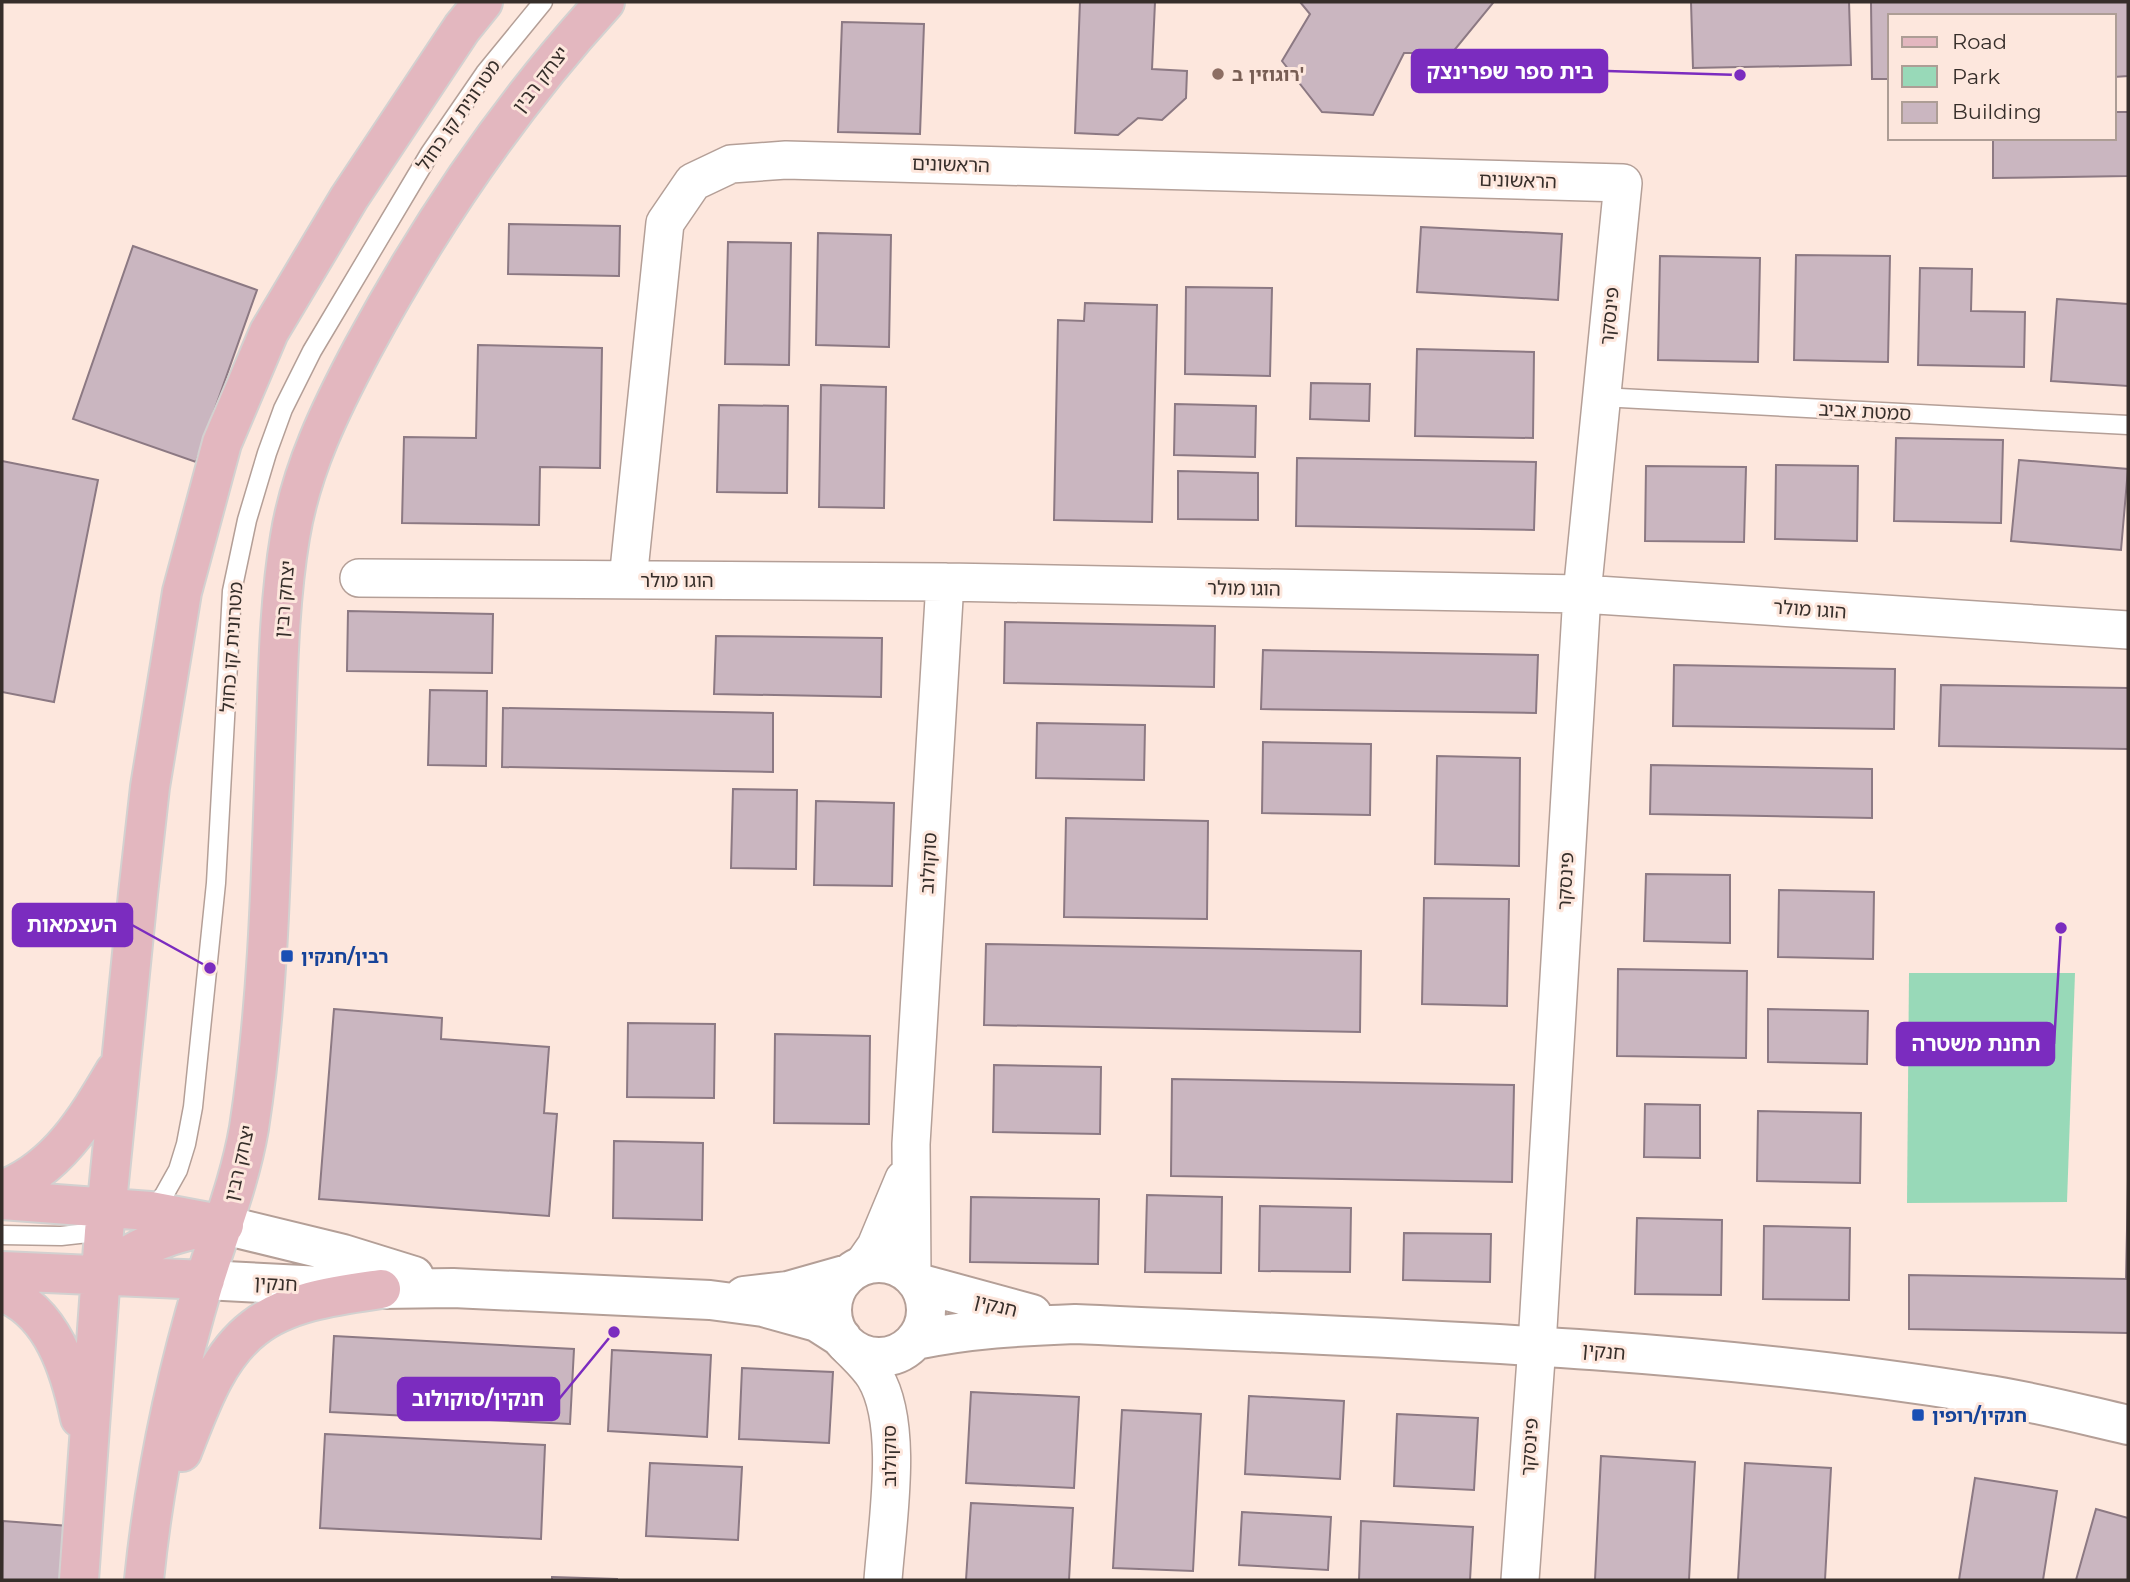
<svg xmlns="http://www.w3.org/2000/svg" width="2130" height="1582" viewBox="0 0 2130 1582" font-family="Montserrat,'Noto Sans Hebrew',sans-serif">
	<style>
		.green { fill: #98d9b8 }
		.building { fill: #cab6c0; stroke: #8c7983; stroke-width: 2 }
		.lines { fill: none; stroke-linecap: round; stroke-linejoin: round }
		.lane-casing { stroke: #b49f97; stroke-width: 21 }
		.street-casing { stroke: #b49f97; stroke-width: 40 }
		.secondary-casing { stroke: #b49f97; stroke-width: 42 }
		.primary-casing { stroke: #d3d1d0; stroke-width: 42 }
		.lane { stroke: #fff; stroke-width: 18 }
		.street { stroke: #fff; stroke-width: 37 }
		.secondary { stroke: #fff; stroke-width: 38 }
		.primary { stroke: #e3b7bf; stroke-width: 38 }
		.education-dot { fill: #8d6e63; stroke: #fde7dd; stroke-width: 2.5 }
		.transit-dot { fill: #1a4fb4; stroke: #fde7dd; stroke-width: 2.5 }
		.labels { text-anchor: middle; stroke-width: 6; stroke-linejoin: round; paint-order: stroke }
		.education-label { font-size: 19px; font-weight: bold; fill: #785e54; stroke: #fde7dd; text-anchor: start }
		.street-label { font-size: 19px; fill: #362e2a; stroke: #fde7dd }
		.transit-label { font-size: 19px; font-weight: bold; fill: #164399; stroke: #fde7dd; text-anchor: start }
		.leader { fill: none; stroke: #7b2cbf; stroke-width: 2.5 }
		.callout-dot { fill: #7b2cbf; stroke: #fde7dd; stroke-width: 2.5 }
		.callout { fill: #7b2cbf; stroke: #7b2cbf; stroke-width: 2.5 }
		.callout-label { font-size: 21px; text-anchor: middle; font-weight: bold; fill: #fff }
	</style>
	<rect width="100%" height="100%" fill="#fde7dd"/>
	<!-- green -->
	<path class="green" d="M1909,973H2075L2067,1202L1907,1203Z"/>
	<!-- building -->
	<path class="building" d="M1080,2H1155L1152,69L1187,71L1186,98L1162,120L1138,118L1118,135L1075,133Z
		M1300,2H1493V3L1452,53H1404L1373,115L1322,112L1282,61L1310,14Z
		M1691,2H1849L1851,65L1693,68Z
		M1871,2H2128V76L2114,77V16H1890V79H1872Z
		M842,22L924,24L920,134L838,132Z
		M2114,112H2128V176L1993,178V138H2114Z
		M509,224L620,226L619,276L508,274Z
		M1421,227L1562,234L1558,300L1417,292Z
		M818,233L891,235L889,347L816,345Z
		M728,242L791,243L789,365L725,364Z
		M133,246L257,290L196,462L73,419Z
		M1796,255L1890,256L1888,362L1794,360Z
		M1660,256L1760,258L1758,362L1658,360Z
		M1920,268L1972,269L1971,311L2025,312L2024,367L1918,365Z
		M1186,287L1272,288L1270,376L1185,374Z
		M2057,299L2128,304V386L2051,381Z
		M1085,303L1157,305L1152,522L1054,520L1058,320L1084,321Z
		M478,345L602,348L600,468L540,467L539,525L402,523L404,437L476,438Z
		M1417,349L1534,352L1533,438L1415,436Z
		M1311,383L1370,384L1369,421L1310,419Z
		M821,385L886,387L884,508L819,507Z
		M1175,404L1256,406L1255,457L1174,455Z
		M719,405L788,406L787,493L717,492Z
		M1896,438L2003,440L2001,523L1894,521Z
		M1297,458L1536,462L1534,530L1296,526Z
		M2019,460L2128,469L2121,550L2011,541Z
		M2,461L98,480L54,702L2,692Z
		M1776,465L1858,466L1857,541L1775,539Z
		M1646,466L1746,467L1744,542L1645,541Z
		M1178,471L1258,473V520L1178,519Z
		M348,611L493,614L492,673L347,671Z
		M1005,622L1215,626L1214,687L1004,683Z
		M716,636L882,638L881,697L714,694Z
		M1263,650L1538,655L1536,713L1261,709Z
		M1674,665L1895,669L1894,729L1673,726Z
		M1941,685L2128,688V749L1939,746Z
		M430,690L487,691L486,766L428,765Z
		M503,708L773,713V772L502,767Z
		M1037,723L1145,725L1144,780L1036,778Z
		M1263,742L1371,744L1370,815L1262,813Z
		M1437,756L1520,758L1519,866L1435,864Z
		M1651,765L1872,769V818L1650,814Z
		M733,789L797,790L796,869L731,868Z
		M816,801L894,803L892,886L814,885Z
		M1066,818L1208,821L1207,919L1064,917Z
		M1646,874L1730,875V943L1644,941Z
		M1779,890L1874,892L1873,959L1778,957Z
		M1424,898L1509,899L1507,1006L1422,1004Z
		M986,944L1361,951L1360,1032L984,1025Z
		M1618,969L1747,971L1746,1058L1617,1056Z
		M334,1009L442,1018L441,1039L549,1047L544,1113L557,1114L549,1216L319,1199Z
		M1768,1009L1868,1011L1867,1064L1768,1062Z
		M628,1023L715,1024L714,1098L627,1097Z
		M775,1034L870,1036L869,1124L774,1123Z
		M994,1065L1101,1067L1100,1134L993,1132Z
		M1172,1079L1514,1085L1512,1182L1171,1176Z
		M1645,1104L1700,1105V1158L1644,1157Z
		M1758,1111L1861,1113L1860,1183L1757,1181Z
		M614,1141L703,1143L702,1220L613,1218Z
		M2128,1180V1333L1909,1329V1275L2126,1279Z
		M1147,1195L1222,1197L1221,1273L1145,1272Z
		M971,1197L1099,1199L1098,1264L970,1262Z
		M1260,1206L1351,1208L1350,1272L1259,1271Z
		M1637,1218L1722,1220L1721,1295L1635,1294Z
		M1764,1226L1850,1228L1849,1300L1763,1299Z
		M1404,1233L1491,1234L1490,1282L1403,1280Z
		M334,1336L574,1349L570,1424L330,1412Z
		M612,1350L711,1355L707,1437L608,1431Z
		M742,1368L833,1372L829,1443L739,1439Z
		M971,1392L1079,1397L1074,1488L966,1483Z
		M1249,1396L1344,1401L1340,1479L1245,1474Z
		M1122,1410L1201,1414L1193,1571L1113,1568Z
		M1397,1414L1478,1418L1474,1490L1394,1486Z
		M325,1434L545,1445L541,1539L320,1528Z
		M1601,1456L1695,1462L1689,1580H1595Z
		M650,1463L742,1467L738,1540L646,1536Z
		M1745,1463L1831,1468L1825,1580H1738Z
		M1975,1478L2057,1491L2043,1580H1959Z
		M971,1503L1073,1508L1069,1580H966Z
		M2096,1509L2128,1518V1580H2076Z
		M1242,1512L1331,1517L1328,1570L1239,1565Z
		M3,1521L69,1526L66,1580H2Z
		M1361,1521L1473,1527L1470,1580H1359Z
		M552,1577L617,1579V1580H552Z"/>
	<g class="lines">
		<defs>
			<path id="lane" d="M1601,397L2128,425
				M150,1211L164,1195L178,1170L186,1144L193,1107L216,883L232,591L247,520L267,453L283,409L312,351L430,153L485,73L543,2
				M2,1235L61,1236L106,1231"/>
			<path id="street" d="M359,578L945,582L1582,594L2128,630
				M628,580L665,223L693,182L731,164L786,160L1623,183L1582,594L1537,1345L1520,1580
				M862,1266L876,1246L904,1179
				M912,1276L911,1144L945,582
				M846,1344C855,1354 868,1365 875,1377C904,1425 887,1524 883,1580"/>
			<path id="secondary" d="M224,1225L343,1254L414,1276
				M832 1310a47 47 0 1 1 94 0a47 47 0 1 1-94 0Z
				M205,1280L381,1289L453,1288L710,1300L763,1307L817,1322L842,1338
				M918,1283L1032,1314
				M744,1296L788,1291L848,1274
				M916,1340C969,1329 1021,1326 1075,1324C1378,1338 1682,1345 1982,1394C2031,1401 2080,1414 2128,1425"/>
			<path id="primary" d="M2,1190C57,1169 86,1120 115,1071
				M2,1200L150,1211L224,1225
				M2,1271L205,1280
				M100,1274C133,1249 167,1233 208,1227
				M2,1292C53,1312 70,1370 80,1418
				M182,1452C199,1409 216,1357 254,1328C288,1301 340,1295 381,1289
				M79,1580L104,1232L138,894L150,787L182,592L222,443L269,332L349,198L462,28L483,2
				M144,1580C154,1480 175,1379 204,1282C220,1230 240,1181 249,1128C268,1004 271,880 275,756C278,683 278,609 290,537C301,469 331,408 363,348C430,224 510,106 605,2"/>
		</defs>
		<!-- lane casing -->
		<use href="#lane" class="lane-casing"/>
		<!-- street casing -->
		<use href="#street" class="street-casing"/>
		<!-- secondary casing -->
		<use href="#secondary" class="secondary-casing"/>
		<!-- primary casing -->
		<use href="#primary" class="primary-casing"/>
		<!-- lane -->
		<use href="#lane" class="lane"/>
		<!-- street -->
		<use href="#street" class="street"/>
		<!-- secondary -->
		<use href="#secondary" class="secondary"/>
		<!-- primary -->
		<use href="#primary" class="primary"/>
	</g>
	<!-- markers -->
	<circle class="education-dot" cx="1218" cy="74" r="7"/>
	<g class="transit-dot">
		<rect x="280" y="949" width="14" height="14" rx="3.5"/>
		<rect x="1911" y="1408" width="14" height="14" rx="3.5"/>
	</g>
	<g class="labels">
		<!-- education labels -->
		<g class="education-label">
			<text x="1232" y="81">רוגוזין ב'</text>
		</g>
		<!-- street labels -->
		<g class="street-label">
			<text transform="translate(540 79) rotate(-52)" y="7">יצחק רבין</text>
			<text transform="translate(458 115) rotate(-55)" y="7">מטרונית קו כחול</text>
			<text transform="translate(951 164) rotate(2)" y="7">הראשונים</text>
			<text transform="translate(1518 180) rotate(2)" y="7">הראשונים</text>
			<text transform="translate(1609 316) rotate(-84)" y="7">פינסקר</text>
			<text transform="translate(1865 411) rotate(3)" y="7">סמטת אביב</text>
			<text x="677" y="587">הוגו מולר</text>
			<text transform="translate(1244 588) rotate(1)" y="7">הוגו מולר</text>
			<text transform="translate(284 599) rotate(-85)" y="7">יצחק רבין</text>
			<text transform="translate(1810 609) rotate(4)" y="7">הוגו מולר</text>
			<text transform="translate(231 647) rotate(-86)" y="7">מטרונית קו כחול</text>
			<text transform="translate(928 863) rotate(-87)" y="7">סוקולוב</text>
			<text transform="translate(1565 881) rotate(-87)" y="7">פינסקר</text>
			<text transform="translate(239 1163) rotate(-77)" y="7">יצחק רבין</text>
			<text transform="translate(276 1283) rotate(3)" y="7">חנקין</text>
			<text transform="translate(996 1305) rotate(14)" y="7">חנקין</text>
			<text transform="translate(1604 1351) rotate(5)" y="7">חנקין</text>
			<text transform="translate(1529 1447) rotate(-86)" y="7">פינסקר</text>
			<text transform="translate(889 1456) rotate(-90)" y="7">סוקולוב</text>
		</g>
		<!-- transit labels -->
		<g class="transit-label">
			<text x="301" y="963">רבין/חנקין</text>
			<text x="1932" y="1422">חנקין/רופין</text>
		</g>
	</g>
	<!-- callouts -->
	<path class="leader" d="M1740 75L1607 71M210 968L132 925M2061 928L2054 1044M614 1332L559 1399"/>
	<g class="callout-dot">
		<circle cx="1740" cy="75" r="7"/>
		<circle cx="210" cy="968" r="7"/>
		<circle cx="2061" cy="928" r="7"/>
		<circle cx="614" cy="1332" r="7"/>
	</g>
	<g class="callout">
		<rect x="1412" y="50" width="195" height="42" rx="7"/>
		<rect x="13" y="904" width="119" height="42" rx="7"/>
		<rect x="1897" y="1023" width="157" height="42" rx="7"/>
		<rect x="398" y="1378" width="161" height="42" rx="7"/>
	</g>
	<g class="callout-label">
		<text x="1510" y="79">בית ספר שפרינצק</text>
		<text x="72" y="932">העצמאות</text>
		<text x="1976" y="1051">תחנת משטרה</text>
		<text x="478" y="1406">חנקין/סוקולוב</text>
	</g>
	<!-- border -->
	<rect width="2130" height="1582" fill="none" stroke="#362e2a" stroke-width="7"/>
	<!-- legend -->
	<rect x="1888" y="14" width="228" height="126" fill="#fde7dd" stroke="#ad9d95" stroke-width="2"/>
	<rect x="1902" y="37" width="35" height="10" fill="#e3b7bf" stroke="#ad9d95" stroke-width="2"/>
	<text x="1952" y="49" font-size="21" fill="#362e2a">Road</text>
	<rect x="1902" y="66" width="35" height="21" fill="#98d9b8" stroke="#ad9d95" stroke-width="2"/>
	<text x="1952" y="84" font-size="21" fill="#362e2a">Park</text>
	<rect x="1902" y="102" width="35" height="21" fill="#cab6c0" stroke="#ad9d95" stroke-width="2"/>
	<text x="1952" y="119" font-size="21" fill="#362e2a">Building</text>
</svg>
